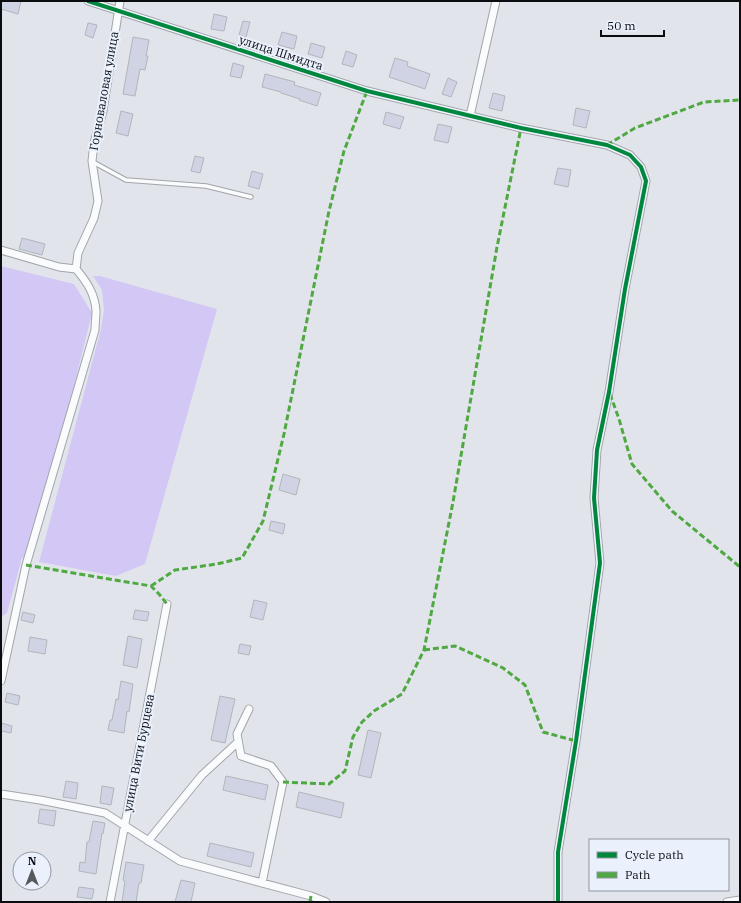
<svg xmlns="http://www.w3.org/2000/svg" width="741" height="903" viewBox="0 0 741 903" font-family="'IBM Plex Serif',serif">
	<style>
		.green { fill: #d3c8f5 }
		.building { fill: #d0d3e3; stroke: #b2b5ba }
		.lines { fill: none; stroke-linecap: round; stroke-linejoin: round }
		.lane-casing { stroke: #a2a5a9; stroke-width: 5.5 }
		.street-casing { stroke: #a2a5a9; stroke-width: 9 }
		.lane { stroke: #fafbfc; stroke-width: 3.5 }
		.street { stroke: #fafbfc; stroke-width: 7 }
		.quiet { stroke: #50a842; stroke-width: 3; stroke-dasharray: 6 3; stroke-linecap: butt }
		.cycleway-casing { stroke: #eaf1fd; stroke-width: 6 }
		.cycleway { stroke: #00873e; stroke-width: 4 }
		.labels { text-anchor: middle; stroke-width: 4; stroke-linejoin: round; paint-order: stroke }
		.street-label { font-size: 12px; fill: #0a0c10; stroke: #eaf1fd }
	</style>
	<rect width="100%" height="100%" fill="#e1e5eb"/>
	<!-- green -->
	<path class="green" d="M1,266L74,284L92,313L31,560L22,558L7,613L1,617Z
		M93,276H100L217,309L145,564L116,576L39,562L101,329L104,310L102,290Z"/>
	<!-- building -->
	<path class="building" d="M1,1H21L18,14L1,9Z
		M214,14L227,17L224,31L211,29Z
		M243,21L250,22L246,37L239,35Z
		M88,23L97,25L93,38L85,35Z
		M282,32L297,36L294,49L278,45Z
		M133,37L149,40L146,56H148L145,70L140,69L135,96L123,94Z
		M311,43L325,47L322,58L308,54Z
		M346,51L357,55L353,67L342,64Z
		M395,58L408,62L407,66L430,74L425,89L389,77Z
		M233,63L244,66L241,78L230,76Z
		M265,74L295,82L294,85L321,93L317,106L299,100L300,99L281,93V92L262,87Z
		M448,78L457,82L451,97L442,94Z
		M493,93L505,96L502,111L489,108Z
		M576,108L590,111L586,128L573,125Z
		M121,111L133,114L128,136L116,133Z
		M386,112L404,117L400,129L383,124Z
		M438,124L452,127L448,143L434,140Z
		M195,156L204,158L200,173L191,171Z
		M558,168L571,170L568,187L554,184Z
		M252,171L263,174L259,189L248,186Z
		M22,238L45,244L42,255L19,249Z
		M283,474L300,479L296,495L279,490Z
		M271,521L285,524L283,534L269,530Z
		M254,600L267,603L263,620L250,617Z
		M135,610L149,612L147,621L133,619Z
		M23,612L35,615L33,623L21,620Z
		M128,636L142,639L137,668L123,665Z
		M30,637L47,640L45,654L28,651Z
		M240,644L251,646L249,655L238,653Z
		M121,681L133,684L129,712L127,711L124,733L108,730L110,720H112L116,699L118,700Z
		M7,693L20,696L18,705L5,702Z
		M220,696L235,699L225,743L211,740Z
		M1,723L12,726L11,733L1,731Z
		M368,730L381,733L371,778L358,775Z
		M226,776L268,785L265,800L223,790Z
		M66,781L78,783L76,799L63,797Z
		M102,786L114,788L111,805L100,803Z
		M299,792L344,803L341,818L296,807Z
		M40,809L56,811L54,826L38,823Z
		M93,821L105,823L103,834L102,833L96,874L79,871L80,862L85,863L87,842H89Z
		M210,843L254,853L251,867L207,856Z
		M126,862L144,865L141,883H139L136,902H122L125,881L123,880Z
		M181,880L195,883L191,902H175Z
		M79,887L94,889L92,899L77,897Z"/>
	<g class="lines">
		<defs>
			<path id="lane" d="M93,162L126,180L206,186L251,197"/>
			<path id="street" d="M88,1L367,91L521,128L607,145L630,155L641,167L646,181L625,289L609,392L597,450L594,498L600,563L576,741L558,852V902
				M470,116L496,1
				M1,250L59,267L76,269
				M1,681L26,565L95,330C95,324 96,317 96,311C95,294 87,282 76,269L78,253L94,218L98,201L92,161L94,143L103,111L120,1
				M249,709L237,734L241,756L271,766L283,782L262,883
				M1,794L40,800L105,813L180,861L311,896L326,902
				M148,841L202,775L238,742
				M110,902L167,604
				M727,902L740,900"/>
		</defs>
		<!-- lane casing -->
		<use href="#lane" class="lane-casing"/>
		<!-- street casing -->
		<use href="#street" class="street-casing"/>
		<!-- lane -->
		<use href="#lane" class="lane"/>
		<!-- street -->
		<use href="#street" class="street"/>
		<!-- quiet -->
		<path class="quiet" d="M607,145L635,128L704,102L740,100
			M610,394L619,419L632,464L672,511L740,567
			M26,565L151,586L159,594L167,604
			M151,586L175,570L217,564L242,558L263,521L284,434L329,211L344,151L367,91
			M424,650L455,646L503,668L525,685L543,732L576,741
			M283,782L329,784L345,771L353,737L362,722L374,711L402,694L424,650L453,502L497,247L521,128
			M310,902L311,896"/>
		<defs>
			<path id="cycleway" d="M88,1L367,91L521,128L607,145L630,155L641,167L646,181L625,289L609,392L597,450L594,498L600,563L576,741L558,852V902"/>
		</defs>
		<!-- cycleway casing -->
		<use href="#cycleway" class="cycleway-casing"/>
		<!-- cycleway -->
		<use href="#cycleway" class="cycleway"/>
	</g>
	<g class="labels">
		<!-- street labels -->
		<g class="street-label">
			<text transform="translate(281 53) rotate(18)" y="4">улица Шмидта</text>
			<text transform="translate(104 91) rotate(-80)" y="4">Горноваловая улица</text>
			<text transform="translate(139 753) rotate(-79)" y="4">улица Вити Бурцева</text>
		</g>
	</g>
	<!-- border -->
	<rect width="741" height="903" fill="none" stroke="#0a0c10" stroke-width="4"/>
	<!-- legend -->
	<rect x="589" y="839" width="140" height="52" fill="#eaf1fd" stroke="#90959e"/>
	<rect x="597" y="852" width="20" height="6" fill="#00873e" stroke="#90959e"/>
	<text x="625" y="859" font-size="12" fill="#0a0c10">Cycle path</text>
	<rect x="597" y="872" width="20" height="6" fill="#50a842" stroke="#90959e"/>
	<text x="625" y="879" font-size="12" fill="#0a0c10">Path</text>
	<!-- north arrow -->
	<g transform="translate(32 871)"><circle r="19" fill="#eaf1fd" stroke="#90959e"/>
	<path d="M0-3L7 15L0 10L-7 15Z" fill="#55585d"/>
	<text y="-6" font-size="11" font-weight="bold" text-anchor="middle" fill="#0a0c10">N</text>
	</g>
	<!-- scale -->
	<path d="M601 30v6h63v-6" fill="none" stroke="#0a0c10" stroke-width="2"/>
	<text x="607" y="30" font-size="12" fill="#0a0c10" stroke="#eaf1fd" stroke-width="3" paint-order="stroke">50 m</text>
</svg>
